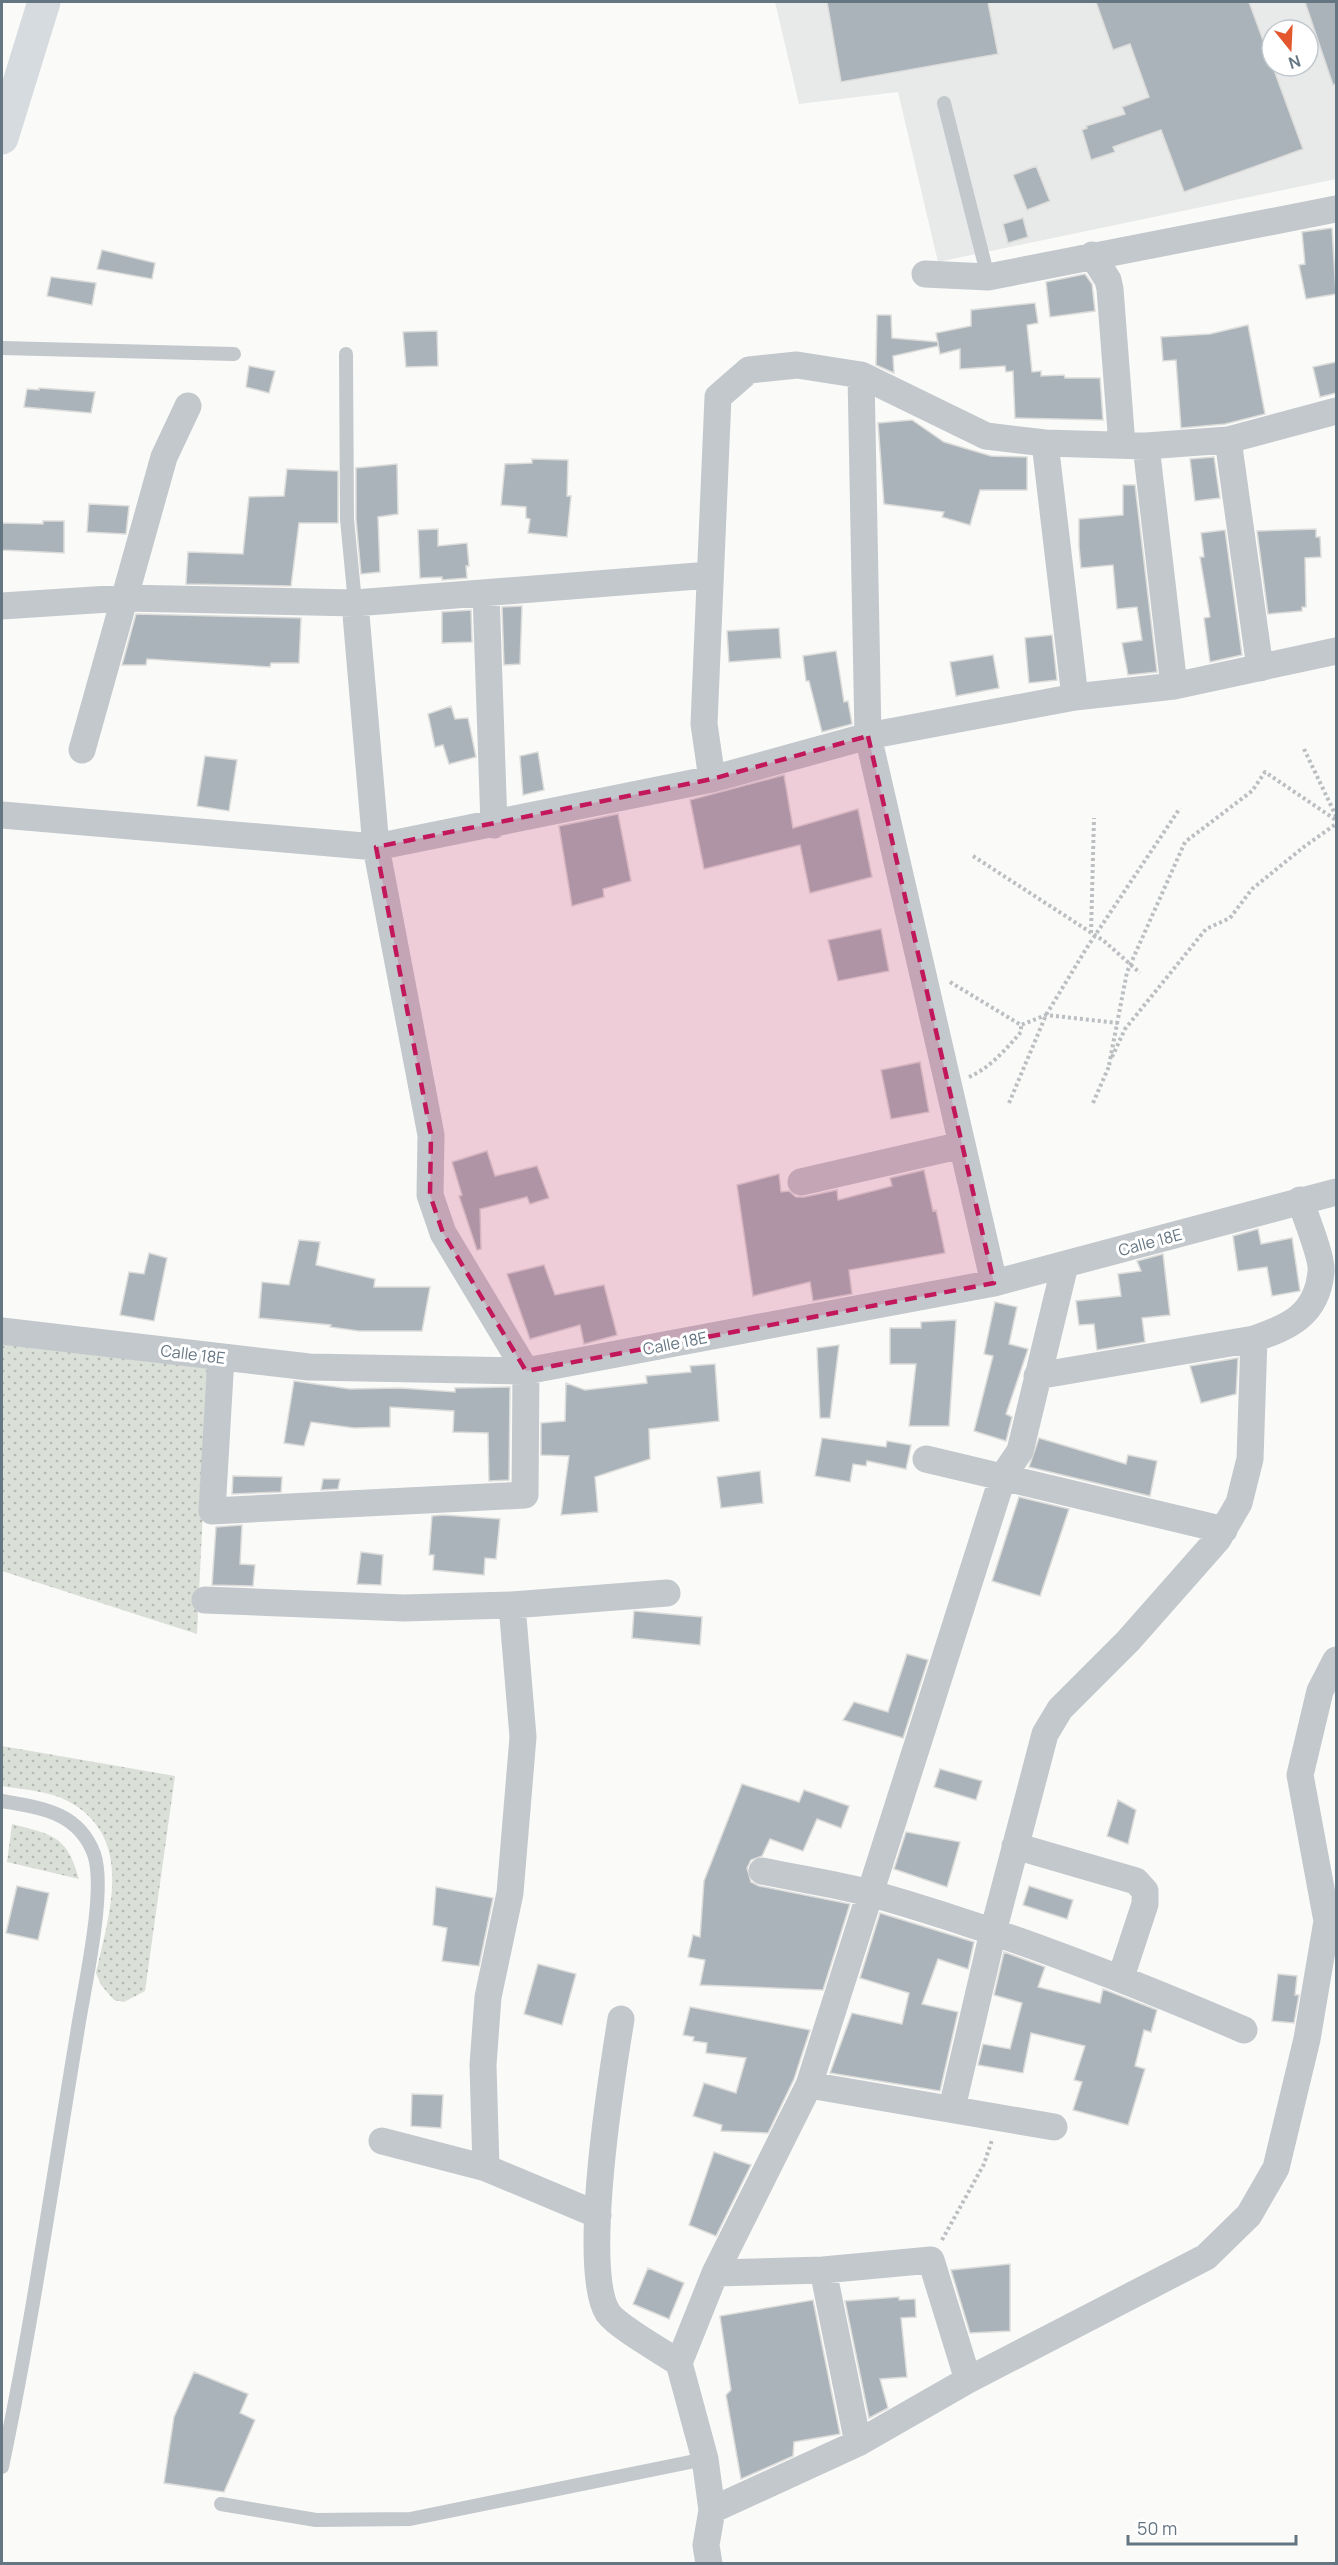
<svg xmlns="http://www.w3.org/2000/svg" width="1338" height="2565" viewBox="0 0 1338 2565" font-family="Manrope,sans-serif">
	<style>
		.built { fill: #e8e9e9; fill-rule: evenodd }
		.green { fill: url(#green-dots) }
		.building { fill: #aab3b9; stroke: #dcdcda; stroke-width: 1.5 }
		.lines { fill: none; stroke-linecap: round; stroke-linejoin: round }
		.path { stroke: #bbbfc2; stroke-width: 4; stroke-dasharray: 3 3; stroke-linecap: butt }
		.lane { stroke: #c3c8cc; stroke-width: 14 }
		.street { stroke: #c3c8cc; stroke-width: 27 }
		.highway { stroke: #d6dbdf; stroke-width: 33 }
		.marked { fill: #c2185b; fill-opacity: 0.2; stroke: #c2185b; stroke-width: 4.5; stroke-dasharray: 12 8; stroke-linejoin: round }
		.labels { text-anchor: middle; stroke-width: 6; stroke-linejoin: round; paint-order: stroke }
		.street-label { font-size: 16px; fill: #657683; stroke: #fff }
	</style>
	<defs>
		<pattern id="green-dots" width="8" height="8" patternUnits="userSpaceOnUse" patternTransform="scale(1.5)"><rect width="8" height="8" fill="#dadfd7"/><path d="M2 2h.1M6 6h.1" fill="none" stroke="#b4b9b4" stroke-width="1.8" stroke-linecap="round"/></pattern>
	</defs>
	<rect width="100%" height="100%" fill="#fafaf8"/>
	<!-- built -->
	<path class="built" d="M775,2H1336V179L938,262L898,92L799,104ZM1272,30H1308V66H1272Z"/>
	<!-- green -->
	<path class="green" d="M2,1337L210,1364L197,1634L2,1571Z
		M2,1746L175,1776L145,1991L124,2002L114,2000L101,1985L96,1973C108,1917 135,1842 73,1804C53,1791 25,1790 2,1786Z
		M12,1824C53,1835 67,1835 79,1879L7,1862Z"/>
	<!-- building -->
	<path class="building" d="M827,2H988L998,54L841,82Z
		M1096,2H1249L1303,149L1184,192L1161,130L1113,147L1115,152L1091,160L1082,130L1087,128L1086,126L1125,114L1122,107L1149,97L1130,44L1113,50Z
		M1305,2H1336V84L1333,85Z
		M1036,166L1050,201L1027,210L1013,175Z
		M1023,218L1028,237L1008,243L1003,224Z
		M1332,228L1336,294L1306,299L1299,265L1305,264L1302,232Z
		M102,250L155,263L152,279L97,269Z
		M1085,274L1092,284L1095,311L1050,317L1046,282Z
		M51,277L96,283L92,305L47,296Z
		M1035,303L1038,323L1027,325L1032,372L1041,371V376L1064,375L1065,378H1100L1103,420L1015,418L1013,371L1006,372L1005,366L960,369V349L940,354L936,333L971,326V310Z
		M877,315H891L892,338L938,342V346L893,356L894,373L876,365Z
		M1248,325L1265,414L1225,424L1181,428L1176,360L1163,361L1161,337L1210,334Z
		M437,331L438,366L406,367L403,332Z
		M1336,362V393L1320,397L1313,367Z
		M249,366L275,371L269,393L246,387Z
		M39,388L95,392L91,413L24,407L27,389L39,390Z
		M912,420L944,442L991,456L1027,457V490H980L970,525L942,517L944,512L884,504L878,423Z
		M1214,457L1220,498L1195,501L1190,459Z
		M532,459L568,460L567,496H571L567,537L528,533L530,519L526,518V507L501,505L505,464L532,463Z
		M397,464L398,514L378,517L380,572L361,574L356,519V468Z
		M287,469L338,471V523H299L291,586L186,584L188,552L243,554L249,497L284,496Z
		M1123,485H1135L1157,672L1128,675L1122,643L1142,640L1137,607L1117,609L1113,565L1081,568L1079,546V519L1123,515Z
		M89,504L129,506L126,534L87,532Z
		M43,521H64V553L2,550V523L43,524Z
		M438,529V546L467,543L469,566H466L467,578L442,580V577L420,578L418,530Z
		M1316,529V537H1320L1321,557L1305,558L1306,607H1302V611L1268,614L1257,531Z
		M1225,530L1242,655L1210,662L1204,618L1210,617L1200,557H1204L1201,533Z
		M522,606L520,664L504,665L502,607Z
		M471,610L472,642L442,643V612Z
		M136,614L301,618L299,663H271L270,667L147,659L146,665H122Z
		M779,628L781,658L729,662L727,631Z
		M1052,635L1057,680L1029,683L1025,638Z
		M836,651L844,702L848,701L852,724L822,732L809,681H806L803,656Z
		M993,655L999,688L956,696L950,662Z
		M451,706L455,719L468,718L476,757L449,764L443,745L435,747L428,714Z
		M538,752L544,790L523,795L520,756Z
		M205,756L237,760L229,811L197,806Z
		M784,775L793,828L858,809L872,877L810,893L800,845L704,869L690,800Z
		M618,814L631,881L603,889L604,897L572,906L559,826Z
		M881,929L889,971L838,981L828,940Z
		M920,1062L929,1112L891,1119L881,1070Z
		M487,1151L495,1176L537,1166L549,1198L530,1204L527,1197L480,1209L481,1249L477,1250L459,1196L462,1195L452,1162Z
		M924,1170L933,1211L936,1210L945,1253L849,1270L852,1294L813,1301L810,1282L753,1296L737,1185L779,1174L781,1192L789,1191L796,1197H804L837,1190L838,1200L892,1186L890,1178Z
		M1258,1229L1261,1244L1292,1238L1300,1291L1272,1296L1267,1267L1238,1271L1233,1236Z
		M299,1240L320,1242L316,1265L375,1279L374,1287H430L422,1331H359L330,1327L331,1325L259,1318L262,1282L289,1285Z
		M149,1253L167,1258L154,1321L120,1315L129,1272L144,1274Z
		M1163,1254L1170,1315L1142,1318L1145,1342L1097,1350L1094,1324L1079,1325L1076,1301L1121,1296L1118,1274L1141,1271L1137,1261Z
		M544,1265L555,1295L604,1285L617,1335L584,1344L580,1325L530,1339L507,1274Z
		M995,1302L1017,1307L1009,1344L1028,1349L1006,1414L1012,1417L1006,1441L974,1431L993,1356L984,1354Z
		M956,1320L949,1426H909L916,1364H890V1328H921V1322Z
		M839,1345L830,1418H820L817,1348Z
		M1238,1358L1236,1394L1201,1403L1190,1366Z
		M715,1364L719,1421L649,1429L650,1459L595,1477L598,1512L561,1515L569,1456L541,1455V1423L565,1421L566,1383L585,1390L647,1383L646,1376L691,1372L690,1366Z
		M294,1381L350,1389L400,1388L455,1392V1388L510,1387L509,1480L489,1481L488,1433L453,1432L454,1411L390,1407V1427L354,1428L311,1422L304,1446L284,1443Z
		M822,1438L886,1447L887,1441L911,1445L906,1469L867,1461L866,1466L853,1464L850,1482L815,1476Z
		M1039,1438L1126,1464L1128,1455L1157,1461L1150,1496L1029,1467Z
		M760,1471L763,1503L721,1508L717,1477Z
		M233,1476L282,1477L281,1492L232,1494Z
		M323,1479H340L338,1489L321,1490Z
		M1019,1497L1069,1509L1040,1596L992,1581Z
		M443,1515L500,1519L496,1559L485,1558L484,1575L433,1570L434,1555H429L432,1516Z
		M242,1525L240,1564L255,1565L253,1586L212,1585L216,1527Z
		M361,1552L383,1555L381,1585L357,1584Z
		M634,1611L702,1617L700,1645L632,1638Z
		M907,1654L928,1660L903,1738L843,1720L854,1702L888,1712Z
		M940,1769L982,1781L976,1800L934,1787Z
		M742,1784L799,1802L804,1790L849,1806L841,1828L817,1819L803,1851L770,1839L762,1856L751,1860L747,1868L751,1882L759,1886L850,1904L823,1990L700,1985L705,1960L688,1957L693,1935L700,1937L704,1881Z
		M1118,1800L1136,1810L1128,1844L1107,1836Z
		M906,1832L960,1842L947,1887L894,1869Z
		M17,1886L49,1893L38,1940L6,1933Z
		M1029,1886L1073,1900L1067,1919L1023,1905Z
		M436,1887L493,1898L479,1966L442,1961L447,1928L433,1925Z
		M880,1913L974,1942L968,1969L938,1959L922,2004L958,2012L940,2091L830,2073L852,2013L902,2024L909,1993L860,1978Z
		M1004,1952L1045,1967L1038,1987L1100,2003L1103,1989L1157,2010L1151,2032L1144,2030L1135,2066L1145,2069L1128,2125L1073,2110L1082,2082L1074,2080L1085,2046L1031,2033L1023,2073L978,2065L983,2044L1010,2049L1022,2003L994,1995Z
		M538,1964L576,1974L562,2025L524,2014Z
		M1278,1974L1297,1976L1295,1995H1299L1294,2023L1272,2021Z
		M690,2007L810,2030L794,2079L768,2133L721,2131L722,2125L693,2116L704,2083L736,2093L746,2058L706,2053L707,2043L693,2041L694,2037L683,2035Z
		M412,2094L443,2095L441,2128L411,2126Z
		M714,2152L751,2165L716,2236L689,2225Z
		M1010,2264V2331L970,2333L951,2270Z
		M648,2268L684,2283L669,2319L633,2304Z
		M899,2297V2300L915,2299L916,2317L901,2318L907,2377L880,2379L888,2408L869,2418L845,2301Z
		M813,2300L840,2434L794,2442L793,2456L741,2479L726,2395L731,2390L720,2316Z
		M194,2372L248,2394L240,2413L255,2420L224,2492L164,2483L174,2417Z"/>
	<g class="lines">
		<!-- path -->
		<path class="path" d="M1304,749L1336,816
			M973,856L1104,941L1140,973
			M1091,933L1094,818
			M950,982L1021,1025L1046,1015L1118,1023
			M1112,1057L1125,1029L1206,929L1230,918L1252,889L1305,846L1336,824
			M1109,1065L1127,972L1185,842L1252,791L1265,772L1336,820
			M969,1077C990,1068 1006,1049 1021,1032V1025
			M1009,1103L1046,1015L1086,949L1180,808
			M1093,1103L1110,1064
			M942,2240L984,2164L992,2140"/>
		<!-- lane -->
		<path class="lane" d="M944,103L988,277
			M2,348L234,354
			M346,354L347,519L355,603
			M2,1801C40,1808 78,1811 94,1854C107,1891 83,1992 77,2034C53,2178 32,2324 2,2467
			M221,2504L316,2520L410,2519L705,2459"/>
		<!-- street -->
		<path class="street" d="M1092,255L1108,280L1110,289L1122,445
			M925,274L988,277L1336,209
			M861,375L868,736L994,1283
			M1228,440L1260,668
			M1045,443L1075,697
			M1146,446L1174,686
			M486,593L494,825
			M2,606L124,598L355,603L710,575
			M82,750L164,457L188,406
			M712,779L704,724L718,397L749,370L797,365L861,375L986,436L1045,443L1146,446L1228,440L1336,411
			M2,815L376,847L712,779L868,736L1075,697L1174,686L1336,651
			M801,1182L962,1145
			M2,1331L309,1367L526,1371L994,1283L1336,1192
			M221,1357L212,1511L525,1495L526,1371L443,1233L430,1195L431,1135L376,847L355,603
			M1037,1376L1254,1339C1289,1327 1317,1315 1321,1272C1323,1259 1305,1215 1300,1200
			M926,1459L1224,1530
			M205,1600L404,1608L512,1605L667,1593
			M1015,1846L1136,1881L1145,1891V1904L1121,1977
			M762,1871C799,1879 837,1884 873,1894C1000,1930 1123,1978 1244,2030
			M621,2019C612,2074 580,2271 608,2313C618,2327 663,2352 679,2363
			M809,2085L1054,2127
			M952,2108L993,1932L1045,1734L1060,1709L1128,1641L1218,1539L1239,1503L1250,1459L1254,1339
			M382,2141L486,2168L598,2215
			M486,2168L483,2065L488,1997L510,1893L523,1737L512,1605
			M823,2270L858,2443
			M715,2273L823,2270L931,2260L968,2380
			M712,2510L858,2443L968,2380L1206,2257L1249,2215L1276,2168L1307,2039L1327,1921L1300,1775L1320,1691L1336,1660
			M709,2564L706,2545L712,2510L705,2459L679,2363L715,2273L809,2085L1003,1476L1020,1451L1065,1265"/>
		<!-- highway -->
		<path class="highway" d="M2,138L44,2"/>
	</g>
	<!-- marked area -->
	<path class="marked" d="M868,736L994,1283L526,1371L443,1233L430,1195L431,1135L376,847L712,779Z"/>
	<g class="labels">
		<!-- street labels -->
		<g class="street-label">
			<text transform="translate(1150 1242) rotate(-15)" y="6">Calle 18E</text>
			<text transform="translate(675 1343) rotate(-11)" y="6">Calle 18E</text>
			<text transform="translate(193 1354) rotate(7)" y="6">Calle 18E</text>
		</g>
	</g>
	<!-- border -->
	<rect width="1338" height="2565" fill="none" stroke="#657683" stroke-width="6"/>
	<!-- north arrow -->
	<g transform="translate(1290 48) rotate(162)"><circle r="28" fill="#ffffff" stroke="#c1c8cd" stroke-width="1.5"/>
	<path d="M0-4.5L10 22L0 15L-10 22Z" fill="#e4572e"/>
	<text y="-9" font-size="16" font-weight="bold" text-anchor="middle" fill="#657683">N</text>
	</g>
	<!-- scale -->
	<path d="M1128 2535v9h168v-9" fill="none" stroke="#657683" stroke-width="3"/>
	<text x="1137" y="2535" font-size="18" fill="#657683" stroke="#ffffff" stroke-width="4.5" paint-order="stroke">50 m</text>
</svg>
